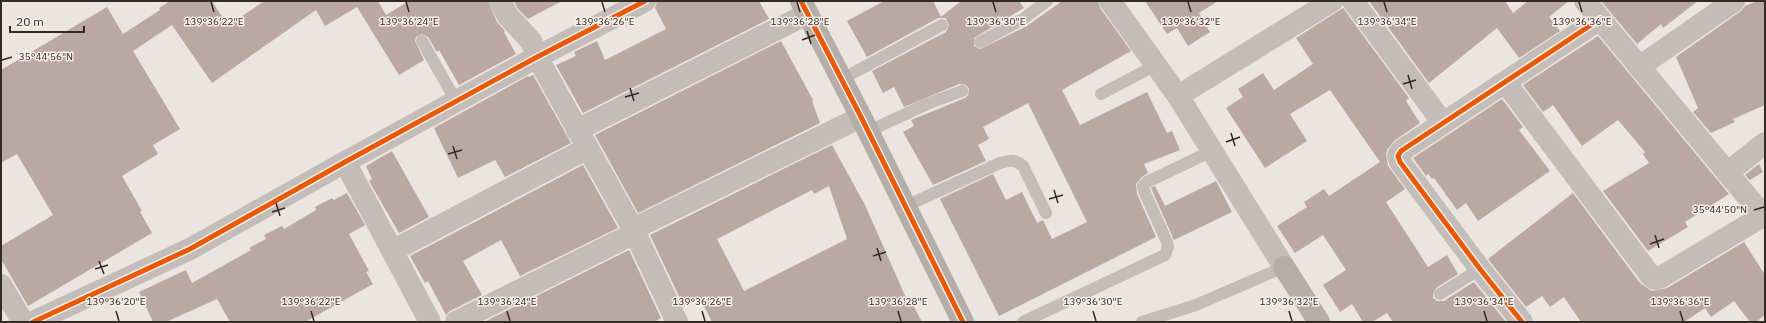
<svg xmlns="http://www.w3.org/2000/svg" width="1766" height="323" viewBox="0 0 1766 323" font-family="'IBM Plex Sans',sans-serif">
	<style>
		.building { fill: #bca8a3; fill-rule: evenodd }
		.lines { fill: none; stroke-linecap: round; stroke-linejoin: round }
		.lane { stroke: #c3bcb8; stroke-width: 12 }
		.street { stroke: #c3bcb8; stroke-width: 22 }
		.secondary { stroke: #b4ada9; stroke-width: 22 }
		.cycleway-casing { stroke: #f7eee7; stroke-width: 8 }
		.cycleway { stroke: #e8590c; stroke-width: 5 }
		.ticks { fill: none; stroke: #332a28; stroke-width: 1.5 }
		.ticks-label { font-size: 10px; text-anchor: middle; fill: #332a28; stroke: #f7eee7; stroke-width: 3; stroke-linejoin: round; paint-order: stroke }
	</style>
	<rect width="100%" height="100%" fill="#eae5e0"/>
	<!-- building -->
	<path class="building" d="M170,1H212L228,26L264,1H378L386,15L409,1H488L497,22L505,31L504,32L516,54L459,85L439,50L437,52L428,37L422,34L416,37L415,41L424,60L399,75L357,7L325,26L316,10L212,83L172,25L133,51L180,129L153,145L158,154L122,176L142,211L140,212L152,233L28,306L1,259V246L53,215L17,154L1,163V70L107,7L123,34L160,10L159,8Z
		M514,1H562L528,19L518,9Z
		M657,1H759L769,19L583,113L556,65L576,56L574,52L597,41L605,60L666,29L655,8Z
		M884,1H933L941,17L961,1H1019L1024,8L974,38V46L980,49L1027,26L1062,1H1098L1100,8L1131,51L1062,90L1080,125L1147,92L1167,133L1172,131L1180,150L1144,164L1148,173L1142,177L1136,184L1137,194L1156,237L999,316L940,199L993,174L1006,200L1022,192L1037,223L1043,220L1052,239L1087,222L1028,103L983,127L989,139L978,145L986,161L933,185L903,132L914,126L911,120L965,98L968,95L969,89L966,85L959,84L904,107L894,87L883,93L872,71L946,32L949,25L946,18H938L867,57L847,21Z
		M1145,1H1218L1199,13L1210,32L1188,46L1177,28L1167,34Z
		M1369,1H1505L1513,13L1528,1H1569L1549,17L1560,31L1519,58L1497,28L1429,83Z
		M1601,1H1698L1663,28L1661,24L1637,44Z
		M1757,1H1765V105L1733,119L1735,122L1711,133L1693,112L1698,108L1676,57L1741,11L1745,6Z
		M1343,8L1409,98L1406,101L1420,123L1394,141L1387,150L1386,155L1388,166L1405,189L1386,202L1428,267L1447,255L1458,274L1436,288L1433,294V298L1437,301H1444L1474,282L1506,322H1393L1387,313L1372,322H1363L1352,304L1340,312L1323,285L1346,270L1323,235L1295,253L1277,226L1307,207L1304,202L1324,189L1329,196L1380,162L1330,90L1290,114L1307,141L1265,168L1226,108L1243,97L1238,89L1263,73L1274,90L1313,64L1296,38Z
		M1598,36L1729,194L1685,222L1688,227L1648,251L1603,191L1649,163L1643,154L1645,152L1618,120L1582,146L1553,105L1543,112L1523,85Z
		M781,41L813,100L812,101L820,123L638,213L595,135Z
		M533,75L571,143L505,177L495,160L458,178L434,128L528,76L529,77Z
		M1502,99L1523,127L1519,130L1550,171L1478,221L1466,203L1457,210L1434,178L1432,179L1428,174L1426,176L1413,158Z
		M832,145L865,205L907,300L910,299L922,322H712L700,298L684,307L650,235ZM829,186L847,239L744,291L717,239L812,190L814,194Z
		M392,151L429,217L399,233L369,181L372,179L366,166Z
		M1759,164L1763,172L1750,180L1745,175Z
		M583,165L618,228L520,276L501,240L463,261L482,295L450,311L446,315L428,281L425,283L410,256Z
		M1216,181L1232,212L1174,240L1151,188L1155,186L1165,206Z
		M347,193L365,225L349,234L369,271L366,272L373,284L305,322H230L217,299L166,322H153L139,292L186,270L192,283L251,250L249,248L266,239L264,235L282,226L284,229L316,210L315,207L332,198L334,200Z
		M1573,193L1640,283L1652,291L1667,288L1744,242L1765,275V315L1756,322H1750L1734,301L1711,317L1705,308L1684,322H1581L1564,297L1550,307L1542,296L1526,307L1488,259Z
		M629,250L661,318L654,322H484Z"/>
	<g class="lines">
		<!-- lane -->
		<path class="lane" d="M422,41L456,101
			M980,42L1023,19L1047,1
			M842,79L942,25
			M1101,94L1156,65
			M869,131L927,104L962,91
			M906,206L1000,163C1010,160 1015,159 1023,166L1046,213
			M1440,294L1480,269
			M1023,322L1165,255L1168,247L1167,242L1144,191L1143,186L1147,182L1212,151
			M1142,322L1196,305L1284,267"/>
		<!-- street -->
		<path class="street" d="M500,1L508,16L531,41L537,57L633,229L677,322
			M1110,1L1178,96L1284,267
			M1353,1L1443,123
			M1585,1L1765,218
			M1639,67L1734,1
			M1505,82L1650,275L1655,279L1661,277L1763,216
			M1178,96L1332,1
			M577,130L807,14
			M345,162L430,322
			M1727,173L1765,143
			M633,229L861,117
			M392,251L588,148
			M1,285L23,322
			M33,322L190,249L345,162L537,57L645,1
			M456,322L635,233
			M1522,322L1480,269L1400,162L1398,156L1401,151L1600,19"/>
		<!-- secondary -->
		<path class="secondary" d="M801,1L861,117L963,322
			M1284,267L1319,322"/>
		<defs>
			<path id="cycleway" d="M801,1L861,117L963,322
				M33,322L190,249L345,162L537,57L645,1
				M1522,322L1480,269L1400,162L1398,156L1401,151L1600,19"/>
		</defs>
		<!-- cycleway casing -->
		<use href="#cycleway" class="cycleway-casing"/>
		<!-- cycleway -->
		<use href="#cycleway" class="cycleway"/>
	</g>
	<!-- ticks -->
	<path class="ticks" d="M211,2L214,12M406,2L409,12M602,2L605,12M797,2L800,12M993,2L996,12M1188,2L1191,12M1384,2L1387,12M1579,2L1582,12M807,31L811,44M802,40L815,35M2,60L12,57M1408,75L1412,89M1403,84L1416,80M630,88L634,101M625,97L639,93M1231,133L1235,146M1226,142L1240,137M453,146L457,159M448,154L462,150M1054,190L1058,203M1049,199L1063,195M276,203L280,216M1754,210L1764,207M272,212L285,208M1655,235L1659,248M1650,244L1664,239M877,248L881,261M873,256L886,252M99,261L104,274M95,269L108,265M116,311L119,321M311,311L314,321M507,311L510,321M702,311L705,321M898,311L901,321M1093,311L1096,321M1289,311L1292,321M1484,311L1487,321M1680,311L1683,321"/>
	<g class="ticks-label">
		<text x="214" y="25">139°36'22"E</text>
		<text x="409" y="25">139°36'24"E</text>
		<text x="605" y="25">139°36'26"E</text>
		<text x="800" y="25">139°36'28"E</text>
		<text x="996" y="25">139°36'30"E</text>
		<text x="1191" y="25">139°36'32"E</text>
		<text x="1387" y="25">139°36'34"E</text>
		<text x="1582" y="25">139°36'36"E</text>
		<text x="46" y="60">35°44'56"N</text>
		<text x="1720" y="213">35°44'50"N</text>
		<text x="116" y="305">139°36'20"E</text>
		<text x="311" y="305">139°36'22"E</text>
		<text x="507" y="305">139°36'24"E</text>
		<text x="702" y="305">139°36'26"E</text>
		<text x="898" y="305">139°36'28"E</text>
		<text x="1093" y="305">139°36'30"E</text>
		<text x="1289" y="305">139°36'32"E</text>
		<text x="1484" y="305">139°36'34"E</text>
		<text x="1680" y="305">139°36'36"E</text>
	</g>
	<!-- border -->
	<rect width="1766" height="323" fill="none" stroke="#332a28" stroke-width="4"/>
	<!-- scale -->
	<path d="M10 26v6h74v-6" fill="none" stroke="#332a28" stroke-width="2"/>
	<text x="16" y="26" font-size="12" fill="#332a28" stroke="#f7eee7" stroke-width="3" paint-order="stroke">20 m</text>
</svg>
